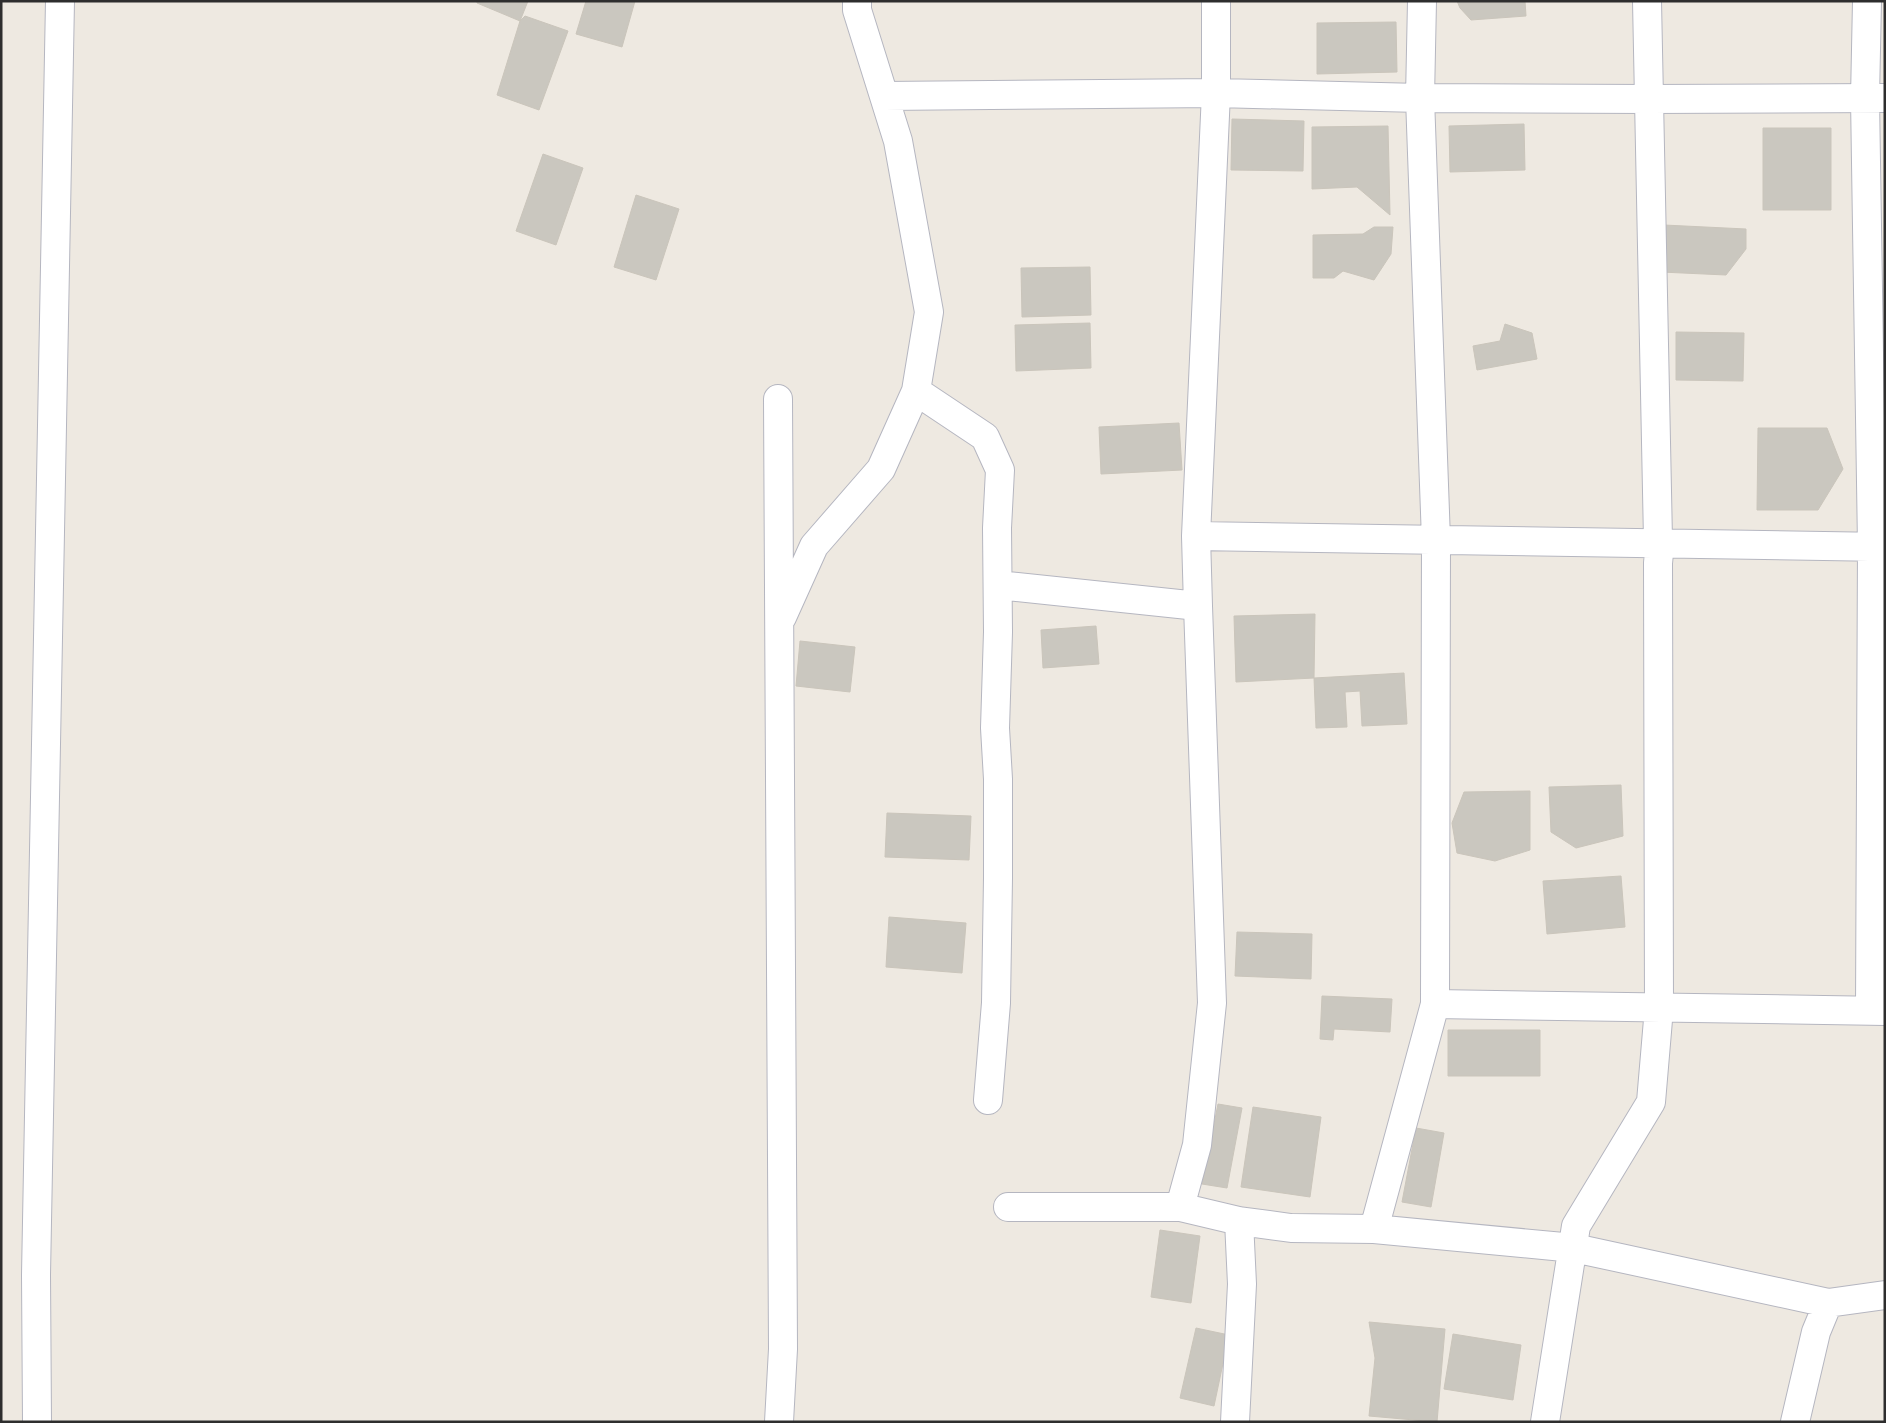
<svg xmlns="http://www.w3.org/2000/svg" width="1886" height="1423" viewBox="0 0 1886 1423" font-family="Ubuntu,sans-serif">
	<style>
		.building { fill: #cac7bf; stroke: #cac5bb }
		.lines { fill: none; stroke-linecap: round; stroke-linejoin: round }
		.minor-casing { stroke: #b5b6c0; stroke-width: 30 }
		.minor { stroke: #fff; stroke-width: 28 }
	</style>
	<rect width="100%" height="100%" fill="#eee9e1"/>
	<!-- building -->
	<path class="building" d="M477,1H528L520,21L477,3Z
		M586,1H635L622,47L576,34Z
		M1457,1H1525L1526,16L1471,20L1460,8Z
		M525,16L568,31L539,110L497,95L520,21Z
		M1396,22L1397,72L1317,74V23Z
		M1232,119L1304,121L1303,171L1231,170Z
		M1524,124L1525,170L1450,172L1449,126Z
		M1388,126L1390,215L1357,187L1312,189V127Z
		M1763,128H1831V210H1763Z
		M543,154L583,168L556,245L516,231Z
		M636,195L679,209L656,280L614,267Z
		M1664,225L1746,229V249L1726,275L1661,272Z
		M1374,227H1393L1391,254L1374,280L1343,271L1334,278H1313V235L1363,234Z
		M1090,267L1091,315L1022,317L1021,268Z
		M1090,323L1091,368L1016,371L1015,325Z
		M1505,324L1532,333L1537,359L1477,370L1473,346L1500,341Z
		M1676,332L1744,333L1743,381L1676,380Z
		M1179,423L1182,470L1101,474L1099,427Z
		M1758,428H1827L1843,469L1818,510H1757Z
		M1315,614L1314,678L1236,682L1234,616Z
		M1096,626L1099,664L1043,668L1041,630Z
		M800,641L855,647L850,692L796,686Z
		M1404,673L1407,724L1362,726L1360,691L1345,692L1347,727L1316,728L1314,678Z
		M1621,785L1623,836L1576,848L1551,832L1549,787Z
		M1530,791V850L1495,861L1457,853L1452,823L1464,792Z
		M887,813L971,816L969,860L885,857Z
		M1621,876L1625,927L1547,934L1543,881Z
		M889,917L966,923L962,973L886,967Z
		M1237,932L1312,934L1311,979L1235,976Z
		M1322,996L1392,999L1390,1032L1334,1029L1333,1040L1320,1039Z
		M1448,1030H1540V1076H1448Z
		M1218,1104L1242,1108L1227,1188L1202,1184Z
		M1253,1107L1321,1117L1310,1197L1241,1187Z
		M1416,1128L1444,1133L1431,1207L1402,1202Z
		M1160,1230L1200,1236L1191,1303L1151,1297Z
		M1369,1322L1445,1329L1437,1422L1369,1416L1375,1358Z
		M1196,1328L1229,1335L1214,1406L1180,1398Z
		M1453,1334L1521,1345L1513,1400L1444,1389Z"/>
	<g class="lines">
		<defs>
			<path id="minor" d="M1867,1L1865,98L1872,546L1870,1010
				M884,96L1216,93L1420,98L1649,99L1885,98
				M916,391L985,437L1000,470L997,528L998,632L995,728L998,779V878L996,1003L988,1100
				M778,399L783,1349L779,1422
				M1196,536L1216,93V1
				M998,585L1198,606L1196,536L1885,547
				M782,617L814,546L881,469L916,391L929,312L898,141L857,10V1
				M1435,1004L1885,1011
				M1008,1207H1180L1239,1221L1291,1228L1374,1229L1574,1248L1828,1303
				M1180,1207L1197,1145L1212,1003L1198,606
				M1374,1229L1435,1004L1436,540L1420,98L1422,1
				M37,1422L36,1275L60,1
				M1235,1422L1242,1284L1239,1221
				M1545,1422L1576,1226L1651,1102L1659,1008L1658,563L1660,543L1658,540L1647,1
				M1795,1422L1816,1332L1828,1303L1885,1295"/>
		</defs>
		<!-- minor casing -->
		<use href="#minor" class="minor-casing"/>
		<!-- minor -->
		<use href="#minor" class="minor"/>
	</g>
	<!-- border -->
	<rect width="1886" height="1423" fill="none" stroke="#2e2e2e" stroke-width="5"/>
</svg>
